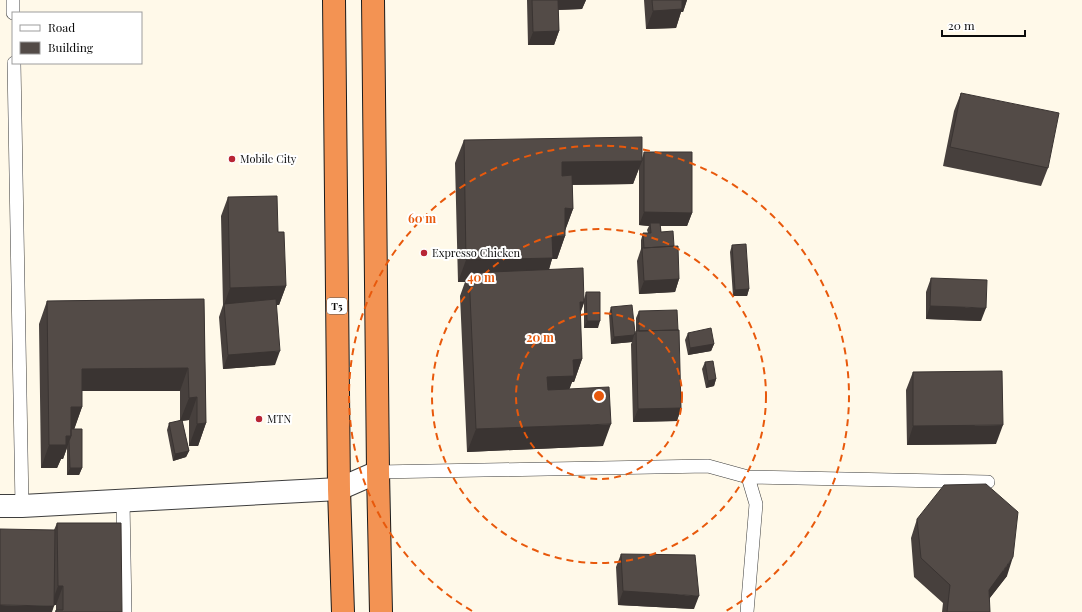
<svg xmlns="http://www.w3.org/2000/svg" width="1082" height="612" viewBox="0 0 1082 612" font-family="'Playfair Display',serif">
	<style>
		.lines { fill: none; stroke-linecap: round; stroke-linejoin: round }
		.lane-casing { stroke: #3e3e3e; stroke-width: 14 }
		.street-casing { stroke: #3e3e3e; stroke-width: 24 }
		.highway-casing { stroke: #1c1c1c; stroke-width: 24 }
		.lane { stroke: #fff; stroke-width: 13 }
		.street { stroke: #fff; stroke-width: 22 }
		.highway { stroke: #f39353; stroke-width: 22 }
		.wall { fill: #47403d }
		.shaded-wall { fill: #3a3432 }
		.building { fill: #534b47; stroke: #3a3432 }
		.ring { fill: none; stroke: #e8590c; stroke-width: 2; stroke-dasharray: 7 5 }
		.poi-dot { fill: #b82535; stroke: #fff; stroke-width: 1.5 }
		.labels { text-anchor: middle; stroke-width: 4; stroke-linejoin: round; paint-order: stroke }
		.shield { fill: #fff; stroke: #545454; stroke-width: 1 }
		.shield-label { font-size: 10px; font-weight: bold; fill: #0b0b0b }
		.poi-label { font-size: 11px; fill: #0b0b0b; stroke: #fff; text-anchor: start }
		.centre { fill: #e8590c; stroke: #fff; stroke-width: 2 }
		.ring-label { font-size: 12px; text-anchor: middle; font-weight: bold; fill: #e8590c; stroke: #fff; stroke-width: 4; stroke-linejoin: round; paint-order: stroke }
	</style>
	<rect width="100%" height="100%" fill="#fff9e9"/>
	<g class="lines">
		<defs>
			<path id="lane" d="M13,0V13
				M14,63L22,506
				M378,472L708,466L748,477L756,504L747,612
				M748,477L988,482
				M123,501L125,612"/>
			<path id="street" d="M0,506H22L339,489L378,472"/>
			<path id="highway" d="M334,0L339,489L343,612
				M373,0L378,472L381,612"/>
		</defs>
		<!-- lane casing -->
		<use href="#lane" class="lane-casing"/>
		<!-- street casing -->
		<use href="#street" class="street-casing"/>
		<!-- highway casing -->
		<use href="#highway" class="highway-casing"/>
		<!-- lane -->
		<use href="#lane" class="lane"/>
		<!-- street -->
		<use href="#street" class="street"/>
		<!-- highway -->
		<use href="#highway" class="highway"/>
	</g>
	<!-- wall -->
	<path class="wall" d="M527,0H586L582,9L558,10L559,31L554,45H528Z
		M644,0H687L683,12H681L676,28L646,29Z
		M961,93L1048,168L1041,186L943,166L954,111Z
		M464,140L642,158L644,152L692,213L687,226H660L661,232L674,246L679,279L675,292L639,294L637,261L641,249V240L643,233H648L647,230L649,226L639,225V168L633,184L572,185L573,209L565,230V236L557,259H552L549,270L584,299L586,292L598,328H584V303L580,314L582,359L574,382H572L569,389L603,446L467,452L460,296L465,282H458L455,163Z
		M228,197L278,232L286,286L279,305H276L275,365L223,369L219,317L223,305L221,216Z
		M732,245L749,289L747,296H733L730,252Z
		M931,278L981,321L926,319V292Z
		M204,299L206,423L198,446H189V420L182,421L189,451L186,457L173,461L167,430L169,423L180,421V391H82V407L74,429L82,468L79,475H67V448L63,459H61L57,468H41L39,324L47,301Z
		M611,307L635,333L636,331V318L639,311L678,330L681,408L677,421L633,422L631,344L632,342L611,344L609,314Z
		M688,333L714,344L711,351L688,355L685,340Z
		M705,362L716,379L714,386L706,388L702,369Z
		M913,372L996,444L907,445L906,390Z
		M917,519L1007,576L989,599L990,612H942L943,603L914,577L911,538Z
		M57,523L122,612H55L56,610V605H54V530Z
		M621,554L694,609L618,605L616,567Z"/>
	<!-- shaded-wall -->
	<path class="shaded-wall" d="M557,0H586L582,9L553,10Z
		M679,0H687L683,12H681L676,28L646,29L653,11Z
		M559,31L554,45H528L533,32Z
		M642,161L633,184L553,185L562,162Z
		M565,208L573,209L565,231Z
		M644,212L692,213L687,226H650V223L649,226L639,225Z
		M565,236L557,259H552L545,281L469,273L465,282H458L466,260L552,237Z
		M679,279L675,292L639,294L644,281Z
		M286,286L279,305L224,306V305L230,288Z
		M749,289L747,296H733L735,290Z
		M580,302H584L576,325Z
		M930,306L986,308L981,321L926,319Z
		M587,321H600L598,328H584Z
		M634,335L632,342L611,344L614,337Z
		M714,344L711,351L688,355L690,348Z
		M280,351L275,365L223,369L228,355Z
		M582,359L574,382H572L566,399L539,400L547,377L573,360Z
		M188,368L180,391H74L82,369Z
		M716,379L714,386L706,388L708,381Z
		M197,397L189,420L180,421L189,398Z
		M71,407H82L74,430H62Z
		M681,408L677,421L633,422L638,409Z
		M206,423L198,446H189L197,424Z
		M611,424L603,446L467,452L476,429Z
		M1003,425L996,444L907,445L913,426Z
		M66,436H71L63,459H61L57,468H41L49,445Z
		M189,451L186,457L173,461L175,454Z
		M70,468H82L79,475H67Z
		M1013,557L1007,576L982,608L989,590Z
		M58,586H63L56,605H51Z
		M623,591L699,596L694,609L618,605Z
		M0,605L54,606L52,612H0Z"/>
	<!-- building -->
	<path class="building" d="M532,0H558L559,31L533,32Z
		M652,0H682V9L653,11Z
		M961,93L1059,113L1048,168L950,147Z
		M642,137V161L562,162V176L572,175L573,209L565,208V236L552,237L553,258L466,260L464,140Z
		M644,152H692V213L644,212Z
		M277,196L278,232H284L286,286L230,288L228,197Z
		M650,223H660L661,232L673,231L674,246L644,248L643,233H651Z
		M746,244L749,289L735,290L732,245Z
		M678,246L679,279L644,281L642,248Z
		M583,268L584,302H580L582,359L573,360L574,376L547,377L548,390L609,387L611,424L476,429L469,273Z
		M931,278L987,280L986,308L930,306Z
		M586,292H600V321H587Z
		M204,299L206,423L197,424V397L189,398L188,368L82,369V407H71V436H66V445H49L47,301Z
		M276,299L280,351L228,355L224,304Z
		M632,305L635,333L634,335L614,337L611,307Z
		M677,310L678,330L639,331V311Z
		M711,328L714,344L690,348L688,333Z
		M679,330L681,408L638,409L636,331Z
		M713,361L716,379L708,381L705,362Z
		M1002,371L1003,425L913,426V372Z
		M182,420L189,451L175,454L169,423Z
		M71,429H82V468H70L69,441L71,436Z
		M986,484L1018,512L1013,557L989,590L990,612H947L950,585L921,558L917,519L944,485Z
		M57,523H121L122,612H56V610H63V586H58Z
		M0,529L55,530L54,606L0,605Z
		M621,554L695,555L699,596L623,591Z"/>
	<!-- distance rings -->
	<g class="ring">
		<circle cx="599" cy="396" r="83"/>
		<circle cx="599" cy="396" r="167"/>
		<path d="M472 611A250 250 0 1 1 726 611"/>
	</g>
	<!-- markers -->
	<g class="poi-dot">
		<circle cx="232" cy="159" r="4"/>
		<circle cx="424" cy="253" r="4"/>
		<circle cx="259" cy="419" r="4"/>
	</g>
	<g class="labels">
		<!-- shield labels -->
		<rect class="shield" x="327" y="298" width="20" height="16" rx="3"/>
		<g class="shield-label">
			<text x="337" y="310">T5</text>
		</g>
		<!-- poi labels -->
		<g class="poi-label">
			<text x="240" y="163">Mobile City</text>
			<text x="432" y="257">Expresso Chicken</text>
			<text x="267" y="423">MTN</text>
		</g>
	</g>
	<circle cx="599" cy="396" r="6" class="centre"/>
	<g class="ring-label">
		<text x="422" y="223">60 m</text>
		<text x="481" y="282">40 m</text>
		<text x="540" y="342">20 m</text>
	</g>
	<!-- legend -->
	<rect x="12" y="12" width="130" height="52" fill="#ffffff" stroke="#9d9d9d"/>
	<rect x="20" y="25" width="20" height="6" fill="#ffffff" stroke="#9d9d9d"/>
	<text x="48" y="32" font-size="12" fill="#0b0b0b">Road</text>
	<rect x="20" y="42" width="20" height="12" fill="#534b47" stroke="#9d9d9d"/>
	<text x="48" y="52" font-size="12" fill="#0b0b0b">Building</text>
	<!-- scale -->
	<path d="M942 30v6h83v-6" fill="none" stroke="#0b0b0b" stroke-width="2"/>
	<text x="948" y="30" font-size="12" fill="#0b0b0b" stroke="#ffffff" stroke-width="3" paint-order="stroke">20 m</text>
</svg>
